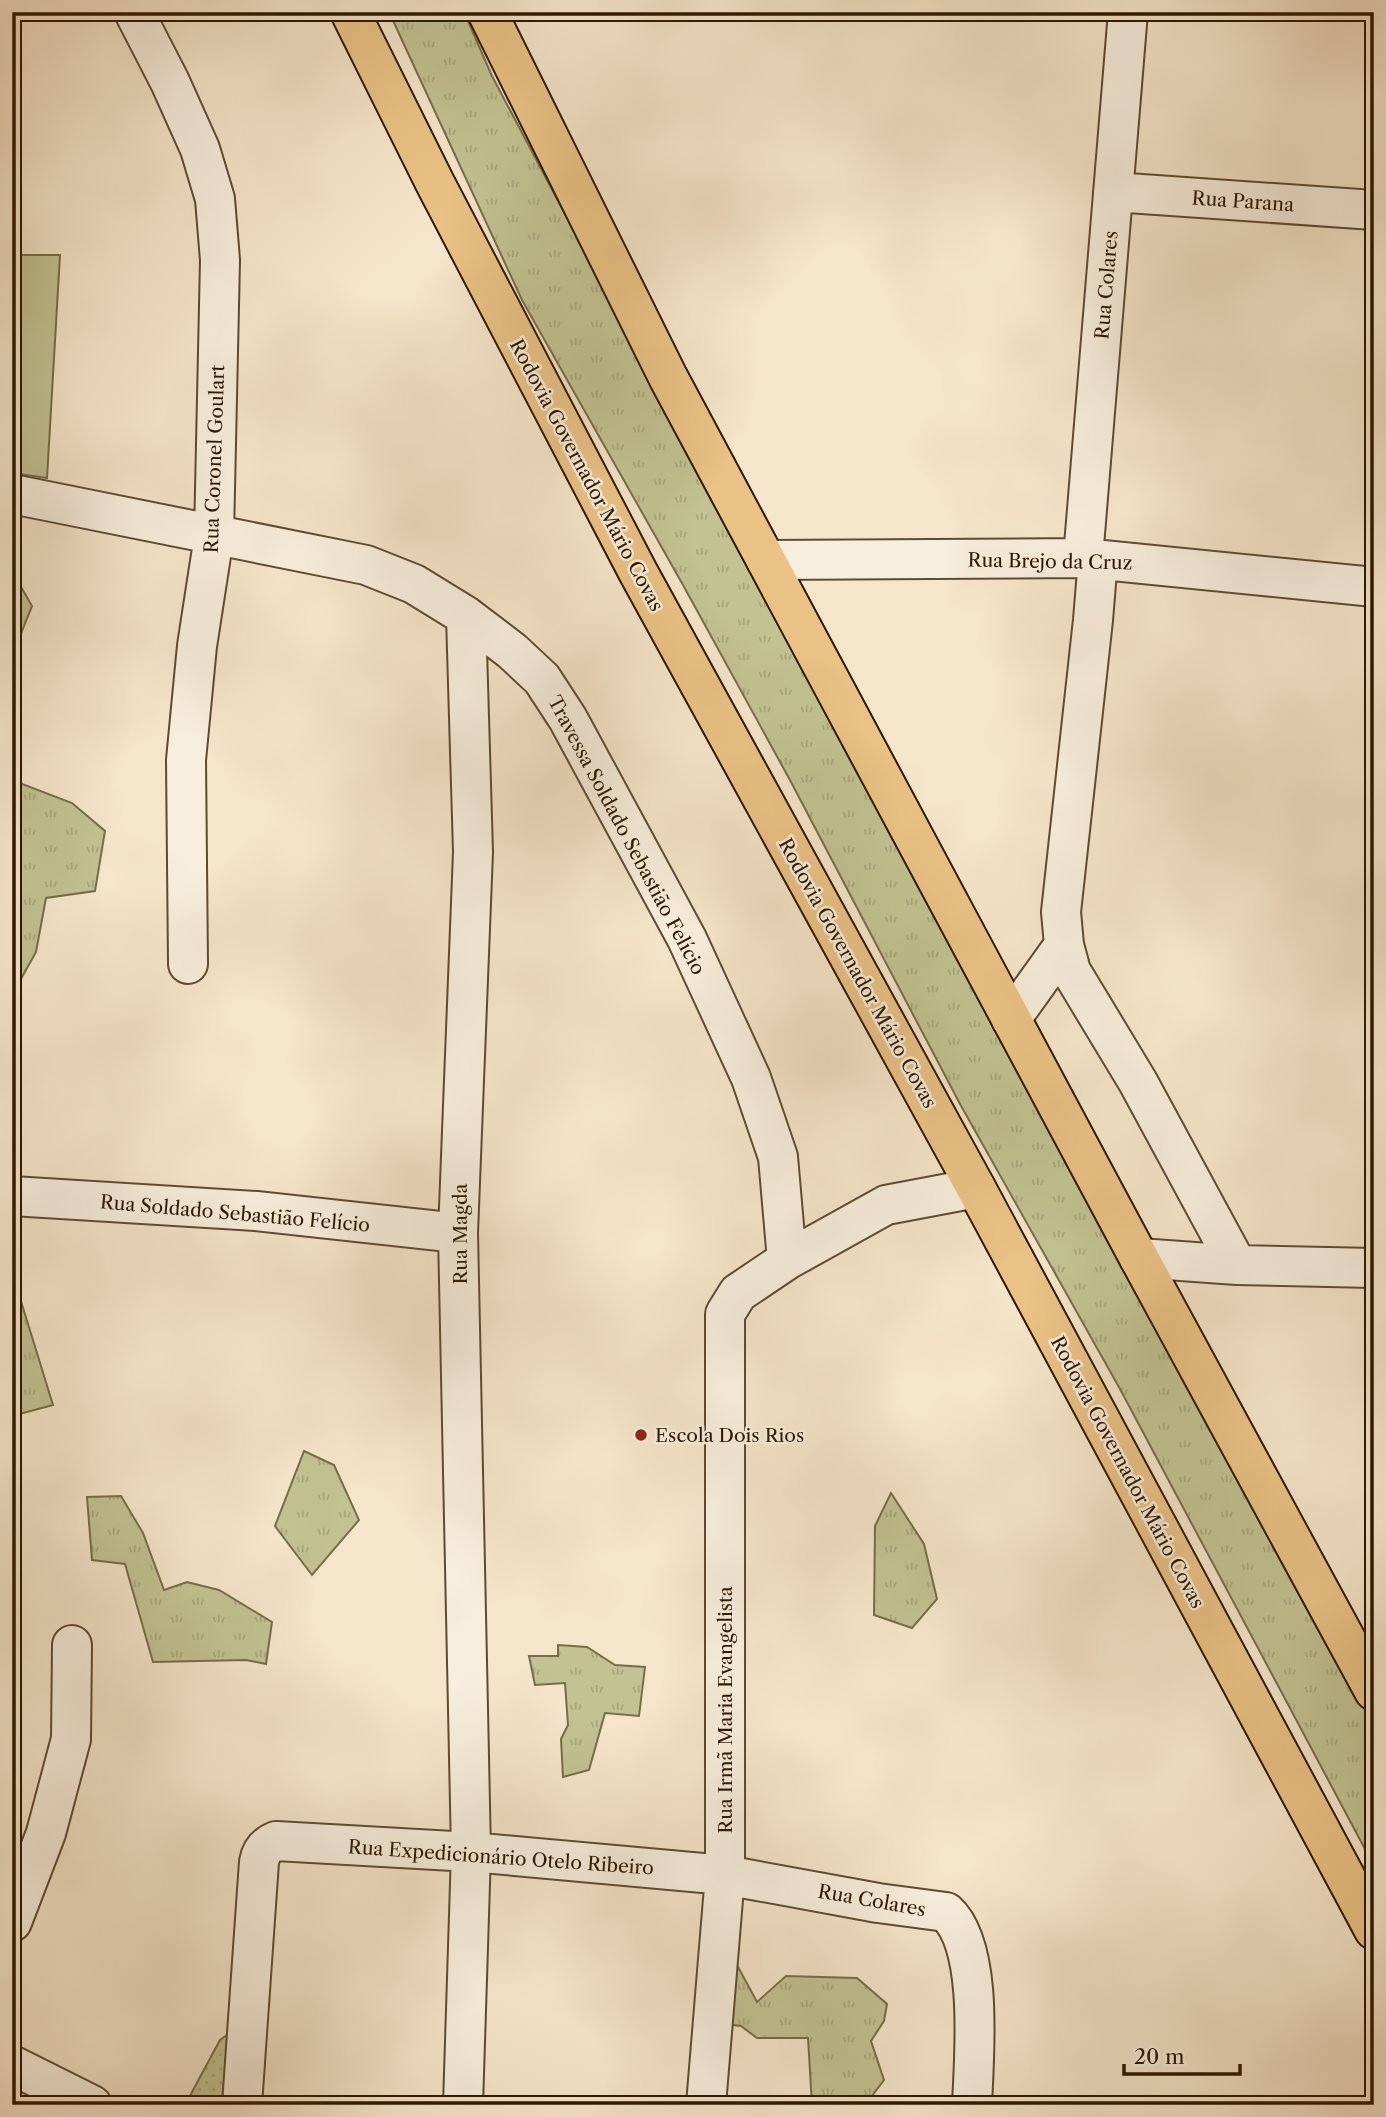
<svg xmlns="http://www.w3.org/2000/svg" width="1386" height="2117" viewBox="0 0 1386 2117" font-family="'Libre Caslon Text',serif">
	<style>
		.grass { fill: url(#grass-tufts); stroke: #776d49; stroke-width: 2 }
		.park { fill: url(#park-dots); stroke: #776d49; stroke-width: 2 }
		.pitch { fill: #c2c292; stroke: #776d49; stroke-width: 2 }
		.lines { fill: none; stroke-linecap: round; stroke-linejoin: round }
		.street-casing { stroke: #5e4b32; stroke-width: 42 }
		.highway-casing { stroke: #2c1800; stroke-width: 42 }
		.street { stroke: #f8eedd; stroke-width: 38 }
		.highway { stroke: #eac285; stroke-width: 38 }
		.poi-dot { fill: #8f2418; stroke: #f8eedd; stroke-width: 2.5 }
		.labels { text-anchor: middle; stroke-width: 5; stroke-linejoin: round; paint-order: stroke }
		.street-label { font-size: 19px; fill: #2c1800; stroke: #f8eedd }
		.poi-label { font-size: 19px; fill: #2c1800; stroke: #f8eedd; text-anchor: start }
	</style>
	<defs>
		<pattern id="grass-tufts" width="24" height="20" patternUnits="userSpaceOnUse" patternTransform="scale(1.75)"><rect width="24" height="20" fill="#c2c292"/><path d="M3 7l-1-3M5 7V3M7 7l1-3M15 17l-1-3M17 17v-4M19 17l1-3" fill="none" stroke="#a7a67c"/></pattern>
		<pattern id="park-dots" width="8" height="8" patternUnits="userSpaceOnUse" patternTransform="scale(1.75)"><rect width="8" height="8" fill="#c2c292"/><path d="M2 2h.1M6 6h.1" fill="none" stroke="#a7a67c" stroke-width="1.8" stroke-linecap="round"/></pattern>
	</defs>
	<rect width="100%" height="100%" fill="#f5e5ca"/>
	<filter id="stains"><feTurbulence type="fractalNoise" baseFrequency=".00286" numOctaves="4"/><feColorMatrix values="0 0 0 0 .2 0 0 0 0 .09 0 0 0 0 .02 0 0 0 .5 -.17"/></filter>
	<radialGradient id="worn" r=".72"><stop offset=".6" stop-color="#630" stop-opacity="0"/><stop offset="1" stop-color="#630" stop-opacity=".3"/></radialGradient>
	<!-- grass -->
	<path class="grass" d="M389,12H464L492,76L704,477L1248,1488L1374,1716V1866L1120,1389L960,1104L791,782L683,585L522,300Z
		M12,578H16L32,606L12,656Z
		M12,772L22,784L72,803L105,831L95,891L46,898L36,952L21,979L12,975Z
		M12,1272L53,1405L12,1416Z
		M304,1451L334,1465L359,1520L312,1575L275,1526Z
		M891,1493L924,1544L937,1599L912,1628L874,1615L875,1526Z
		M121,1496L143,1533L164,1590L187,1582L219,1590L272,1622L266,1664L246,1660L153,1662L125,1564L92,1560L87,1497Z
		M558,1645L587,1647L615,1665L645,1667L639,1716L605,1713L589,1770L563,1777L561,1739L568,1725L565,1683L535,1685L529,1656H558Z
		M737,1965L757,2002L786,1976L857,1978L887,2004L884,2021L871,2041L884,2080L865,2105H812L808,2038H757L741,2026L724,2024L726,1986Z"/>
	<!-- park -->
	<path class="park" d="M227,2035L230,2036L227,2105H185L220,2040Z"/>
	<!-- pitch -->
	<path class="pitch" d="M12,255H60L47,478L12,473Z"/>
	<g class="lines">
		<defs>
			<path id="street" d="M134,12L170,82L200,149L215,199L220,260L214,536L197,646L186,760L188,964
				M1113,192L1374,210
				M12,494L366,565L414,584L466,616L512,651L542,679L568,719L687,939L751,1078L778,1157L787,1260
				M1083,558L1128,12
				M1098,559L1093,620L1061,912L1064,945L1071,971L1138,1082L1237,1265
				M766,560L1083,558L1374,587
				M1011,1019L1064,945
				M12,1196L256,1211L458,1233
				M1139,1258L1237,1265L1374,1268
				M12,1922L46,1833L71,1739L72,1645
				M12,2065L92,2105
				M242,2105L259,1862C261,1851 266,1845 276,1841L471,1852L725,1875L878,1903L946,1912C984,1946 974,2056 972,2105
				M463,2105L471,1852L458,1233L473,852L466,616
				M706,2105L725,1875V1314L738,1293L787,1260L886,1205L976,1188"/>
			<path id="highway" d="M350,12L435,183L638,572L976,1188L1374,1930
				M487,12L668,377L1139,1258L1374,1691"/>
		</defs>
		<!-- street casing -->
		<use href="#street" class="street-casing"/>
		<!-- highway casing -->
		<use href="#highway" class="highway-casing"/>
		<!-- street -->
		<use href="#street" class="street"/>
		<!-- highway -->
		<use href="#highway" class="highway"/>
	</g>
	<!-- markers -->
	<circle class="poi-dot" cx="641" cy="1435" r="7"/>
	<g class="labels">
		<!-- street labels -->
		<g class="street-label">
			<text transform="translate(1243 201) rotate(4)" y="7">Rua Parana</text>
			<text transform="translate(1106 285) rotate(-85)" y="7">Rua Colares</text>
			<text transform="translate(214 459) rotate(-88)" y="7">Rua Coronel Goulart</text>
			<text transform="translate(587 475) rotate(62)" y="7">Rodovia Governador Mário Covas</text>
			<text transform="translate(1050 561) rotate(1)" y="7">Rua Brejo da Cruz</text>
			<text transform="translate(627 835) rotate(62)" y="7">Travessa Soldado Sebastião Felício</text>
			<text transform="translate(858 973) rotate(61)" y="7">Rodovia Governador Mário Covas</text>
			<text transform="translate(235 1213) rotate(5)" y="7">Rua Soldado Sebastião Felício</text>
			<text transform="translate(460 1234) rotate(-90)" y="7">Rua Magda</text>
			<text transform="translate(1128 1472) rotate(62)" y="7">Rodovia Governador Mário Covas</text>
			<text transform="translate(725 1710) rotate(-90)" y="7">Rua Irmã Maria Evangelista</text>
			<text transform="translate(501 1857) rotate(4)" y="7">Rua Expedicionário Otelo Ribeiro</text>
			<text transform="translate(872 1900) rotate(10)" y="7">Rua Colares</text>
		</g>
		<!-- poi labels -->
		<g class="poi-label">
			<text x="655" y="1442">Escola Dois Rios</text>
		</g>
	</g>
	<!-- margin -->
	<rect width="1386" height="2117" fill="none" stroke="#f5e5ca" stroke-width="42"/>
	<rect x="14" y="14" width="1358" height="2089" fill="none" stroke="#2c1800" stroke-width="3.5"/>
	<rect x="21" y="21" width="1344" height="2075" fill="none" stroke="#2c1800" stroke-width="2"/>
	<!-- scale -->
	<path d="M1124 2064v10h116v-10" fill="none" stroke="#2c1800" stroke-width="3.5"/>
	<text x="1134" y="2064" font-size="21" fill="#2c1800" stroke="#f8eedd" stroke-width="5" paint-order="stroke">20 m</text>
	<rect width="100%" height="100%" filter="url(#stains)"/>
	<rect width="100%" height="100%" fill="url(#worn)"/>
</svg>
